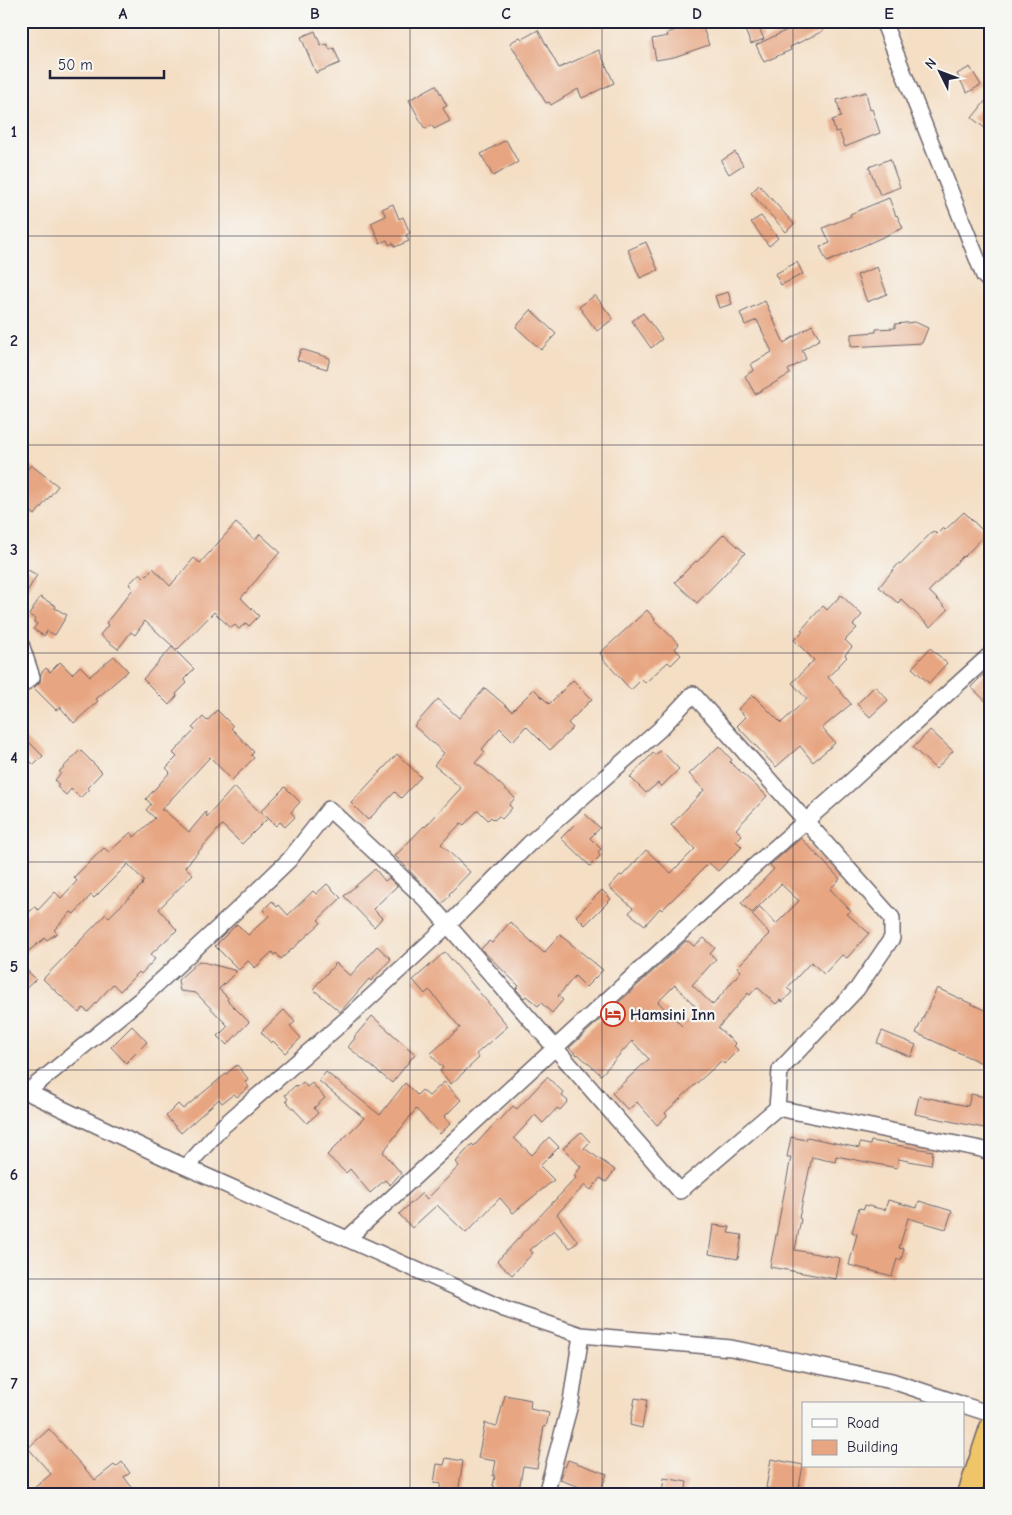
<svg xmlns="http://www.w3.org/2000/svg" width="1012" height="1515" viewBox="0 0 1012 1515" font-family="'Comic Neue',sans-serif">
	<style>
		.building { fill: #e7a581; fill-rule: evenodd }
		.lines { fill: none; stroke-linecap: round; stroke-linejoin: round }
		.minor-casing { stroke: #6c646b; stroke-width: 18 }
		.highway-casing { stroke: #6c646b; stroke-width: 25 }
		.minor { stroke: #fff; stroke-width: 15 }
		.highway { stroke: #f0c469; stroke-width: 22 }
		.grid { fill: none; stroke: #22223b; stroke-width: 1; stroke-opacity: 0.55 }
		.labels { text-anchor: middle; stroke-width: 4.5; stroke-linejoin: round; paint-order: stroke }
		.poi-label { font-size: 16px; font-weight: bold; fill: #22223b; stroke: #f6f6f2; text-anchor: start }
		.neatline { fill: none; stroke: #22223b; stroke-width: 2 }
		.grid-label { font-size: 16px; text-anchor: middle; font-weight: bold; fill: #22223b }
	</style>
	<rect width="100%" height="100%" fill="#f6f6f2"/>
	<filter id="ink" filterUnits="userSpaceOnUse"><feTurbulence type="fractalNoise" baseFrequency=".02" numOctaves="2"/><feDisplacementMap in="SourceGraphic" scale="10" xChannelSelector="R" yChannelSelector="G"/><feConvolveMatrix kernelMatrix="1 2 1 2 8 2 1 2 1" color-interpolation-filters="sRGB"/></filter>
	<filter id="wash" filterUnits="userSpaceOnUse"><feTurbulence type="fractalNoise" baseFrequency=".0096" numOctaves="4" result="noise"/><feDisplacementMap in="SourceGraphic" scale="20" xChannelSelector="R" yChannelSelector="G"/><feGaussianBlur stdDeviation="1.12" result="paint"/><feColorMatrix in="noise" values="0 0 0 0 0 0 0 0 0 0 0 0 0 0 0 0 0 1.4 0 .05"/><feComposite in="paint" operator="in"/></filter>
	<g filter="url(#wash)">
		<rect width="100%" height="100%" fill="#f4dec4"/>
		<g id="blocks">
			<!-- building -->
			<path class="building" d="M741,21H756L764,39L751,44Z
				M785,21H819L823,31L790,47L791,50L764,62L756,45L789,29Z
				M701,22L709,45L674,57L656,60L652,39L668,36L667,33Z
				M538,30L559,68L599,50L614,83L582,98L578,89L551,105L549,102L546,103L510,43L520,37L522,39Z
				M315,31L321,46L327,44L330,50L334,48L340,63L316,73L301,37Z
				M970,67L981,85L967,93L957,74Z
				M436,85L447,106L443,108L450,121L434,129L432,125L425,129L409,100Z
				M866,92L870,110L872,109L880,133L845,147L839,131L835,132L832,120L841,117L837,100Z
				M991,94V133L972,118Z
				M506,140L518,162L493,176L481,154Z
				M735,152L743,165L729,174L721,161Z
				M890,159L900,187L880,195L869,167Z
				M759,185L794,224L786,232L751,193Z
				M889,198L896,216L897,215L903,228L827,262L820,247L830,243L823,228L851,216L850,214Z
				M393,204L399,219L403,217L410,233L406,235L409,241L395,247L393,243L389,245L387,240L380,243L371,223L386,216L382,209Z
				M761,216L778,238L769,246L751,222Z
				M646,242L658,270L640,278L628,250Z
				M797,262L803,274L781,285L775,274Z
				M877,267L887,294L867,302L857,275Z
				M728,292L732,304L719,308L715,296Z
				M595,295L613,319L597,331L579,307Z
				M765,301L784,343L812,325L820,339L802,350L806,359L788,370L790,374L755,394L745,376L754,370L751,364L772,352L757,320L745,325L740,313Z
				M531,310L556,334L541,350L516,327Z
				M643,313L662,339L651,348L632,321Z
				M915,322L928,328L922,343L851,347V334L876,332V329L895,328V324Z
				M301,349L330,358L327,369L297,360Z
				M31,465L58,486L35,515L24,506L28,501L21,496V477Z
				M964,512L986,534L964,557L963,556L929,591L948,610L930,627L901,599L898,603L879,587L899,563L901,564L933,531L937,534L943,528L945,530Z
				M236,523L255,540L260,534L280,552L241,598L259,616L249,626L246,623L239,629L235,625L231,628L214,612L177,650L145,621L135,635L131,632L118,649L100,635L108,625L106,623L133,589L129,584L140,573L144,577L153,568L170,586L194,558L200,563Z
				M724,534L745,553L697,603L675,582L696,561L697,562Z
				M21,566L37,575L21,602Z
				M841,595L862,615L853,625L857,628L845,640L852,647L845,655L847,657L828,677L851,704L822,728L835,743L813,762L800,746L776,767L737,726L746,717L738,709L753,695L781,723L807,699L792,683L814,660L794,640L803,631L801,630L823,606L827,610Z
				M40,597L56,606L55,608L67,615L55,635L47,631L44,636L33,629L37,624L34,622L36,619L29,615Z
				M647,610L655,619L654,620L679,644L675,649L681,655L671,665L668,662L645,683L642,679L631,690L602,658L603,657L600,653Z
				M172,647L194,669L184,679L187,683L176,694L177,696L169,705L143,679Z
				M930,648L947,663L929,683L912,668Z
				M114,656L128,671L96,699L98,701L74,723L60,707L56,710L34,688L40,682L41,673L46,668L50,672L60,662L72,674L80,666L90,676Z
				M991,667V706L971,687Z
				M573,680L592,699L568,723L573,728L550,750L526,726L513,741L500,728L482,749L485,752L475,763L485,770L515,798L509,805L512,808L502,819L499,816L494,820L491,817L488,820L478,810L464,825L461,823L441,844L470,872L449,894L450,895L442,904L395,856L424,826L425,827L461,788L434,765L444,753L414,726L438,699L459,718L485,688L512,711L534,689L549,704Z
				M875,686L888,700L870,717L857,704Z
				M217,710L233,726L231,728L254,752L251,755L254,758L232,780L210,757L161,810H164L189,832L206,812L207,817L234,787L267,819L242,844L222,825L185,867L193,874L159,909L177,930L150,955L155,959L141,974L139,972L120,991L113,984L88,1012L83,1008L79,1013L43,979L106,914L109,917L143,884L142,883L144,881L128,864L94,898L91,895L74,914L71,912L54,930L57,933L47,940L45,938L21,957V919L35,907L38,910L55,892L61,898L77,881L74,877L104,848L109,852L131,832L134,837L155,818L146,810L151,804L146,799L170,772L166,768L177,757L173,753L195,730L192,728L203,717L207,721Z
				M930,730L953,751L936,769L913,748Z
				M21,734L43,756L34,765L21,752Z
				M719,746L732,760L730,762L767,796L736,829L742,835L736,841L742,847L718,871L709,863L662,910L660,908L645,925L629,913L633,908L609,887L620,875L622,876L646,850L671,873L695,849L671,825L704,790L689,774Z
				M80,750L102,772L87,788L89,789L80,798L71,789L66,795L57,787L59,785L55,780L61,773L59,772Z
				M661,750L679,769L661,787L658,783L646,793L630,777L653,753L655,755Z
				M397,754L421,777L401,798L395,792L368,820L351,803Z
				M285,787L300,802L291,812L295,817L285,827L280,822L276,826L261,811Z
				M585,814L600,828L590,838L601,849L598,852L600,856L590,866L561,838Z
				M801,838L840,879L830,889L851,911L847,914L869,933L847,958L842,955L824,974L811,962L787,988L792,992L783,1002L780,1000L776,1004L757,987L750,995L748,993L718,1028L736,1044L734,1046L738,1050L724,1064L721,1061L718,1064L697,1083L665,1113L667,1116L657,1125L637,1102L628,1110L612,1093L649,1059L632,1041L601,1075L578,1054L577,1055L569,1048L686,941L687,942L688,941L694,946L704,938L715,948L710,954L716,959L692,985L713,1005L741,971L737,967L770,934L752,915L760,907L776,924L799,901L781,884L752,913L741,903L774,869L770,865ZM675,985L698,1009L682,1026L658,1002Z
				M375,869L385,881L389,878L397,886L373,909L382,918L374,927L344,896Z
				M327,884L341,898L318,920L321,923L281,959L276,953L274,955L272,952L255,968L248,961L239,970L215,946L237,924L248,935L269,916L263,910L272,901L277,907L279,905L288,915L313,891L316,894Z
				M602,890L611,899L585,925L576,916Z
				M510,922L544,953L560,935L603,970L586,987L575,976L558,996L563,1000L552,1013L541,1003L538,1006L526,996L524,998L516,989L519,986L481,949L489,941L492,943Z
				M377,946L391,959L371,981L369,979L340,1012L313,989L336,963L350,976Z
				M445,952L508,1026L476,1054L479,1058L451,1084L440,1071L443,1068L430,1054L460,1028L432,993L429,990L425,994L413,980Z
				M199,961L237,971L219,989L228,998L227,1000L249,1022L227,1045L218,1036L228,1026L196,993L180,991L178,980Z
				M21,965L36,979L21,993Z
				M937,988L991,1013V1055L986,1065L916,1033Z
				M284,1010L295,1022L290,1026L301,1038L285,1053L273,1041L271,1043L261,1032Z
				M372,1016L415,1054L392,1083L348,1047L355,1038L354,1037Z
				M132,1026L147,1042L126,1063L111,1047Z
				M882,1031L916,1045L911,1057L877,1043Z
				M237,1065L249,1080L245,1082L249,1087L237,1097L234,1094L222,1103L219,1099L181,1133L166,1116L178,1104L183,1109Z
				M326,1072L380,1115L405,1083L417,1095L422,1090L429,1096L444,1082L461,1100L444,1117L451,1123L440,1134L416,1109L383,1152L401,1173L390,1185L385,1180L370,1193L350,1169L346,1173L327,1155L364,1118L319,1081Z
				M547,1077L564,1093L562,1096L568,1101L560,1110L557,1108L543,1123L535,1115L514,1138L532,1155L549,1137L559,1147L540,1166L554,1180L513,1213L500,1198L466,1233L437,1205L412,1228L399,1214L422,1193L427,1199L459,1166L456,1162L472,1144L474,1146L498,1120L499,1121L513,1106L517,1109Z
				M303,1082L307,1087L312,1083L325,1098L314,1108L318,1113L307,1123L286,1101L288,1099L285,1095L296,1085L297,1087Z
				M971,1094L990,1098L984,1128L915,1114L919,1096L968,1106Z
				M581,1132L590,1142L584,1148L615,1170L606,1182L600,1178L591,1190L585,1185L557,1214L578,1242L570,1248L554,1230L530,1250L533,1253L512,1275L497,1261L576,1178L574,1176L581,1167L563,1148Z
				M791,1137L806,1140L807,1137L859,1148L860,1143L870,1145L871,1141L933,1151L931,1165L898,1159L897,1168L836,1156L835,1162L812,1157L799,1218L801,1219L795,1250L840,1258L836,1279L770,1267L791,1157H787Z
				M888,1200L917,1208L919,1201L952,1211L946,1229L908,1218L899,1248L904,1249L901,1260L897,1259L892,1276L849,1265L857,1234L852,1232L859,1208L864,1209L865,1205L885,1210Z
				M713,1225L730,1227L728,1233L742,1235L738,1259L709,1254Z
				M505,1395L531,1400L530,1409L549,1413L546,1427L544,1426L537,1468L523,1466L519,1490H518L517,1494H494L495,1487L493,1486L495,1476H493L496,1461L478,1458L485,1423L497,1426Z
				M635,1398L647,1400L642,1428L630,1425Z
				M49,1429L95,1480L114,1465L116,1467L122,1462L130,1473L124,1477L137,1494H27L51,1474L28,1448Z
				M446,1458L463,1461L458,1494L439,1491L441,1484L434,1483L437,1464L444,1465Z
				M771,1459L803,1465L798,1493L766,1488Z
				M568,1460L607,1474L599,1494L560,1480Z
				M664,1478L687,1482L685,1494H662Z"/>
		</g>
	</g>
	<g filter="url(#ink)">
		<use href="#blocks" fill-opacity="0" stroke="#6c646b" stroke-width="1"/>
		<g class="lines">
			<defs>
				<path id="minor" d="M883,21L984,276L991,283
					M21,644L32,677L21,686
					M21,1089L27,1092L141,999L237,910L289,860L329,809L426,900L680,1191L777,1108L981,1149L991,1153
					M27,1092L168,1159L504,1309L581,1335L731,1348L892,1381L961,1404
					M186,1167L223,1126L350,1016L448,925L529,844L659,730L693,694L892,918V938L857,989L780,1070L777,1108
					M347,1239L728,889L848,784L991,654
					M963,1405L991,1414
					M546,1494L571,1401L581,1335"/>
				<path id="highway" d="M969,1494L991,1428"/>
			</defs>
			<!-- minor casing -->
			<use href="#minor" class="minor-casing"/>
			<!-- highway casing -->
			<use href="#highway" class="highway-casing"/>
			<!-- minor -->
			<use href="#minor" class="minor"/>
			<!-- highway -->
			<use href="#highway" class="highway"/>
		</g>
	</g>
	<!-- grid -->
	<path class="grid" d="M219,21V1494M410,21V1494M602,21V1494M793,21V1494M21,236H991M21,445H991M21,653H991M21,862H991M21,1070H991M21,1279H991"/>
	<!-- icons -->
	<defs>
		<symbol id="hotel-ring" viewBox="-11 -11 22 22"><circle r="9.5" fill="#f6f6f2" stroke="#c8321e" stroke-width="1.5"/><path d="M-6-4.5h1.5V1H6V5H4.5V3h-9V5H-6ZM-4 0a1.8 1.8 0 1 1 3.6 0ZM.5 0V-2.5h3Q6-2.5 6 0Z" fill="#c8321e"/></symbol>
	</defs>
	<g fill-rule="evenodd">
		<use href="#hotel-ring" x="599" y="1000" width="28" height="28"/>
	</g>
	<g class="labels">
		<!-- poi labels -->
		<g class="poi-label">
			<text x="630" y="1020">Hamsini Inn</text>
		</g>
	</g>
	<!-- margin -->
	<rect width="1012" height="1515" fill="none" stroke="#f6f6f2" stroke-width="55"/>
	<!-- legend -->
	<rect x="802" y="1402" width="162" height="65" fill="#f6f6f2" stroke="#a1a1a9"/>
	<rect x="812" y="1419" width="25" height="8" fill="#ffffff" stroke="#a1a1a9"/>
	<text x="847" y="1428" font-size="15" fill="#22223b">Road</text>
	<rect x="812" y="1440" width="25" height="15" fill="#e7a581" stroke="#a1a1a9"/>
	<text x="847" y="1452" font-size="15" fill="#22223b">Building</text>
	<!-- north arrow -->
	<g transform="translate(940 72) rotate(312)" stroke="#f6f6f2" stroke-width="4" paint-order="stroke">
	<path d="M0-4L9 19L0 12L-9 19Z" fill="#22223b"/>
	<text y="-8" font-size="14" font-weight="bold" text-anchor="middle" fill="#22223b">N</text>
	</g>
	<!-- scale -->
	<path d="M50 70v8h114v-8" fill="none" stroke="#22223b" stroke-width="2.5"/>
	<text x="58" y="70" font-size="15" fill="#22223b" stroke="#f6f6f2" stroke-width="4" paint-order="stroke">50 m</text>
	<rect x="28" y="28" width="956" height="1460" class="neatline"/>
	<g class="grid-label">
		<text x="123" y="19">A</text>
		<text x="315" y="19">B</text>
		<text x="506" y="19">C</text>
		<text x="697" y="19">D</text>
		<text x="889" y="19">E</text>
		<text x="14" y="137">1</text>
		<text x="14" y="346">2</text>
		<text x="14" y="555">3</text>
		<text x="14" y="763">4</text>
		<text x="14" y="972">5</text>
		<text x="14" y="1180">6</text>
		<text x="14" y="1389">7</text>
	</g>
</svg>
